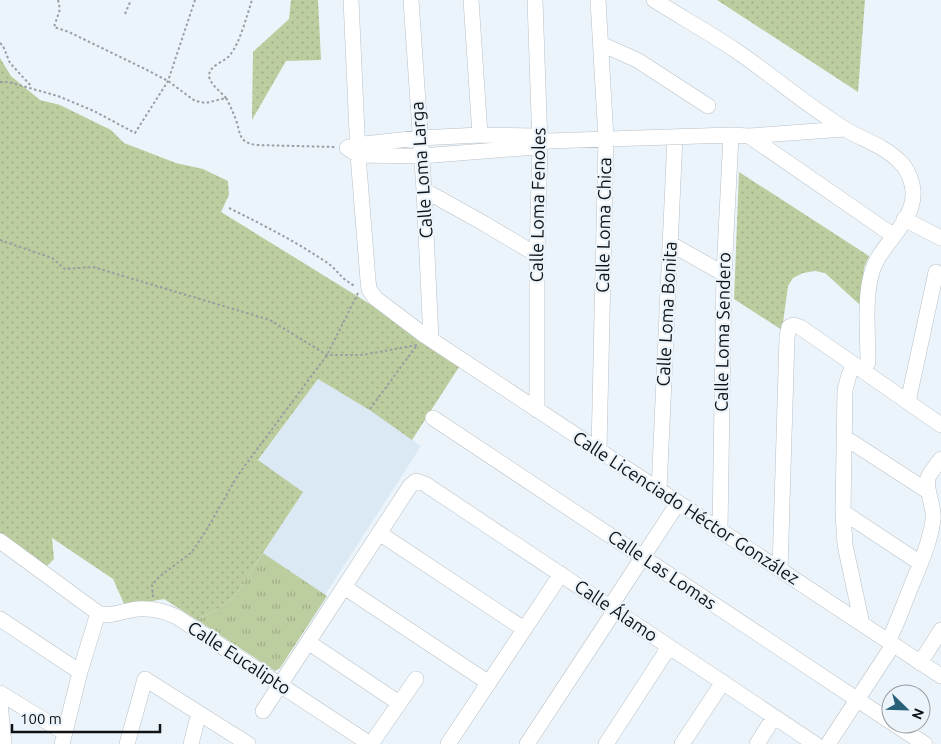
<svg xmlns="http://www.w3.org/2000/svg" width="941" height="744" viewBox="0 0 941 744" font-family="Ubuntu,sans-serif">
	<style>
		.built { fill: #dae9f4 }
		.grass { fill: url(#grass-dots) }
		.park { fill: url(#park-tufts) }
		.lines { fill: none; stroke-linecap: round; stroke-linejoin: round }
		.minor-casing { stroke: #b9c1c7; stroke-width: 16 }
		.path { stroke: #989ea3; stroke-width: 2; stroke-dasharray: 2.5 2.5; stroke-linecap: butt }
		.minor { stroke: #fff; stroke-width: 15 }
		.labels { text-anchor: middle; stroke-width: 4.5; stroke-linejoin: round; paint-order: stroke }
		.street-label { font-size: 18px; fill: #101315; stroke: #ecf4fb }
	</style>
	<defs>
		<pattern id="grass-dots" width="8" height="8" patternUnits="userSpaceOnUse" patternTransform="scale(1.25)"><rect width="8" height="8" fill="#bccd9f"/><path d="M2 2h.1M6 6h.1" fill="none" stroke="#a1af88" stroke-width="1.8" stroke-linecap="round"/></pattern>
		<pattern id="park-tufts" width="24" height="20" patternUnits="userSpaceOnUse" patternTransform="scale(1.25)"><rect width="24" height="20" fill="#bccd9f"/><path d="M3 7l-1-3M5 7V3M7 7l1-3M15 17l-1-3M17 17v-4M19 17l1-3" fill="none" stroke="#a1af88"/></pattern>
	</defs>
	<rect width="100%" height="100%" fill="#ecf4fb"/>
	<!-- built -->
	<path class="built" d="M318,379L371,411L421,446L325,595L263,553L303,492L258,461Z"/>
	<!-- grass -->
	<path class="grass" d="M291,0H318L321,60L286,61L252,120L253,52L289,19Z
		M717,0H865L858,92Z
		M0,58L11,76L40,100L60,105L111,130L124,143L176,163L203,169L228,181L229,195L221,212L370,304L459,367L412,440L371,411L318,379L258,460L303,492L234,597L219,608L197,620L164,599L125,606L113,579L52,538L54,559L46,567L0,535Z
		M739,172L869,256L864,268L860,305L825,273L815,271L803,273L793,278L788,286L782,330L734,299Z"/>
	<!-- park -->
	<path class="park" d="M263,553L327,596L280,668L275,671L197,620L219,608L234,597Z"/>
	<g class="lines">
		<defs>
			<path id="minor" d="M351,0L358,155L368,280L369,289L375,298L424,335L941,676
				M411,0L424,190L431,339
				M471,0L480,135
				M535,0L540,146L537,255V410
				M598,0L606,139L599,450
				M654,0C681,17 708,32 735,50C772,75 807,106 845,129C863,140 885,146 900,162C908,169 914,185 913,196C912,224 879,246 872,272C864,297 868,336 868,362L863,371
				M601,44L637,60L708,106
				M749,136L894,236
				M348,147L364,144L419,138L480,135L535,136L547,141
				M347,148L358,155L421,156L536,147L547,141L731,135L749,136L845,129
				M424,190L485,224L537,255
				M904,219L941,238
				M671,244L724,274
				M854,365L849,375L845,390L843,512L845,545L862,624
				M908,402L936,272
				M433,418L891,722
				M844,437L929,492
				M659,490L675,137
				M843,512L920,563
				M720,530L724,274L731,135
				M379,533L524,629
				M0,541L98,613C111,618 124,610 138,609C152,608 164,611 177,617L370,744
				M780,570L787,337L789,327L794,325L800,327L941,425
				M344,587L489,683
				M610,607L678,503
				M0,619L80,672
				M888,641C897,625 903,606 910,589C919,567 930,543 933,520C935,506 925,491 928,478C930,472 937,465 941,459
				M308,642L399,703
				M920,663L941,630
				M0,693L65,733
				M0,703L4,744
				M263,711L410,486L416,481L425,484L815,744
				M894,724L925,744
				M62,744L80,672L98,613
				M127,744L145,679L248,744
				M191,744L199,713
				M371,744L416,679
				M448,744L561,574
				M527,744L615,610
				M606,744L669,647
				M682,744L723,682
				M757,744L774,717
				M828,744L893,645"/>
		</defs>
		<!-- minor casing -->
		<use href="#minor" class="minor-casing"/>
		<!-- path -->
		<path class="path" d="M58,0L60,9L54,27L69,32L147,70L168,81L195,101L206,103L226,98C230,105 233,112 236,120C241,134 238,142 256,145L335,147
			M125,14L131,0
			M0,43L3,46L10,63L32,87
			M0,82H8L58,96L94,111L135,133L168,81L195,0
			M226,98C221,92 210,84 209,76C209,65 225,62 230,55C240,43 247,15 252,0
			M229,208C261,224 293,240 323,260C337,268 339,278 355,286
			M0,240L52,258L65,269L93,267L270,320L327,355H362L417,345
			M370,409L417,345
			M153,597L152,585L159,577L192,552L207,529L238,475L327,355L358,293"/>
		<!-- minor -->
		<use href="#minor" class="minor"/>
	</g>
	<g class="labels">
		<!-- street labels -->
		<g class="street-label">
			<text transform="translate(422 170) rotate(-94)" y="6">Calle Loma Larga</text>
			<text transform="translate(538 205) rotate(-89)" y="6">Calle Loma Fenoles</text>
			<text transform="translate(604 225) rotate(-89)" y="6">Calle Loma Chica</text>
			<text transform="translate(667 314) rotate(-87)" y="6">Calle Loma Bonita</text>
			<text transform="translate(723 332) rotate(-89)" y="6">Calle Loma Sendero</text>
			<text transform="translate(686 508) rotate(33)" y="6">Calle Licenciado Héctor González</text>
			<text transform="translate(662 570) rotate(34)" y="6">Calle Las Lomas</text>
			<text transform="translate(616 611) rotate(34)" y="6">Calle Álamo</text>
			<text transform="translate(239 658) rotate(33)" y="6">Calle Eucalipto</text>
		</g>
	</g>
	<!-- north arrow -->
	<g transform="translate(906 709) rotate(113)"><circle r="24" fill="#ecf4fb" stroke="#949a9f"/>
	<path d="M0-4L9 19L0 12L-9 19Z" fill="#29617b"/>
	<text y="-8" font-size="14" font-weight="bold" text-anchor="middle" fill="#101315">N</text>
	</g>
	<!-- scale -->
	<path d="M12 724v8h148v-8" fill="none" stroke="#101315" stroke-width="2.5"/>
	<text x="20" y="724" font-size="15" fill="#101315" stroke="#ecf4fb" stroke-width="4" paint-order="stroke">100 m</text>
</svg>
